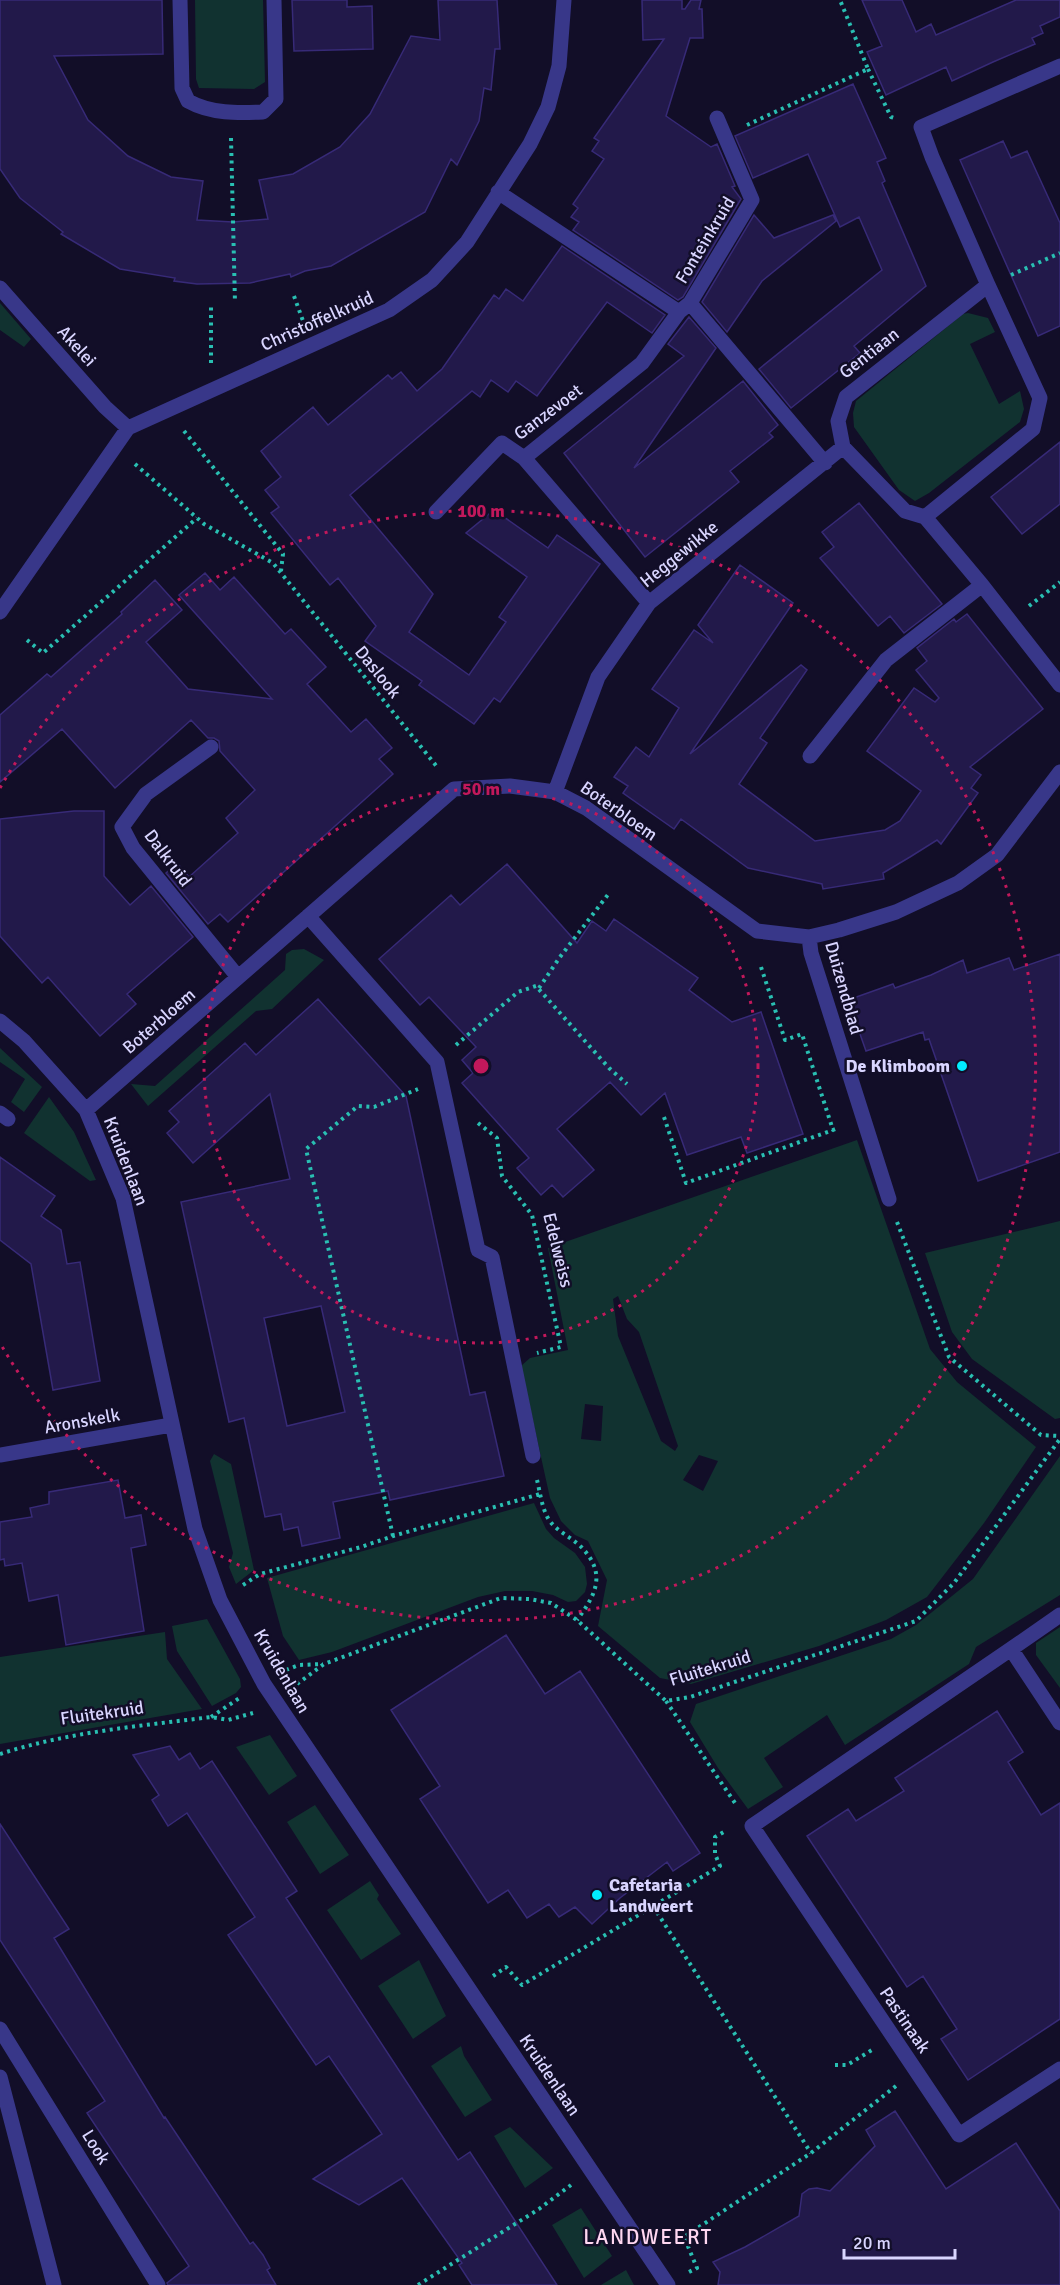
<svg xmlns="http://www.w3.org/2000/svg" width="1060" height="2285" viewBox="0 0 1060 2285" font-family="Signika,sans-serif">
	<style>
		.green { fill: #113230; fill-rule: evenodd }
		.building { fill: #22194a; stroke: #372a77; stroke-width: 1.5; fill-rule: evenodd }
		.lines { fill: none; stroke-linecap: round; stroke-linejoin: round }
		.path { stroke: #29bfb2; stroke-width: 4; stroke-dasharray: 3 4.5; stroke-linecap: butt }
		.minor { stroke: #383789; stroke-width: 15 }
		.ring { fill: none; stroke: #c2185b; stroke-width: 3; stroke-dasharray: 3 6 }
		.poi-dot { fill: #01ecff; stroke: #120e28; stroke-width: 2 }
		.labels { text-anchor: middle; stroke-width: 5; stroke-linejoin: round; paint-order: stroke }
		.street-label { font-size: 18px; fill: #d9d5ff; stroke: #120e28 }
		.poi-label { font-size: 18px; font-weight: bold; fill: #d9d5ff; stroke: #120e28; text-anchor: end }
		.quarter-label { font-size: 21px; letter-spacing: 1.5px; fill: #ffd7f1; stroke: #120e28 }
		.centre { fill: #c2185b; stroke: #120e28; stroke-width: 3 }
		.ring-label { font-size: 18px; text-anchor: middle; font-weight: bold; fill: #c2185b; stroke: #120e28; stroke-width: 5; stroke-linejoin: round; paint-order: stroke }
	</style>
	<rect width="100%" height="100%" fill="#120e28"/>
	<!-- green -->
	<path class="green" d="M195,0H263L265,82L254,89L199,88L196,79Z
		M0,303L31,339L24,347L0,330Z
		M968,313L988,318L995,332L970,344L999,404L1020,391L1024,409L1020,422L929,493L915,501L899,490L854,427L853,413L856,401L963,314Z
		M304,949L324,960L272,1009L256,1011L148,1106L131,1084L155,1086L285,970L286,954L292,950Z
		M0,1048L42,1087L24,1112L11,1102L25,1079L0,1062Z
		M49,1097L74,1132L96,1180L90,1181L24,1133Z
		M857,1140L930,1349L957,1382L1036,1447L984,1523L927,1597L886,1620L819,1646L691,1684L660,1678L598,1626L607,1580L588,1541L575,1535L561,1521L550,1498L521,1366L530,1358L568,1350L548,1248ZM618,1296L627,1319L639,1332L678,1446L675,1451L661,1441L618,1336L613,1299ZM585,1404L603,1406L601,1441L581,1439ZM699,1455L718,1461L703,1491L683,1480Z
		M1060,1221V1418L1055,1419L972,1359L952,1332L925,1253Z
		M214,1454L231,1464L254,1570L236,1584L229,1567L233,1553L210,1461Z
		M1060,1456V1595L976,1647L969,1664L845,1745L827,1715L764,1758L783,1787L748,1809L718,1768L690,1722L696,1704L891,1639L916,1625L973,1579Z
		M534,1503L546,1529L554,1538L575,1553L585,1567L587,1584L585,1592L576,1601L568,1602L553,1595L532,1591H505L478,1597L332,1652L299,1660L283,1636L267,1578Z
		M207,1619L240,1679L241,1687L236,1693L212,1706L177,1651L172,1626Z
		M1060,1627V1688L1036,1655V1643Z
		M165,1632L167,1659L202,1709L0,1744V1657Z
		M270,1735L297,1776L269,1795L236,1747Z
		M315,1805L349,1855L320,1874L287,1822Z
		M370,1881L379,1895L377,1899L401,1934L361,1960L327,1910Z
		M419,1960L446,2016L413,2039L378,1986Z
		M461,2046L464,2056L492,2100L465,2117L431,2066Z
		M510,2127L553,2168L525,2188L494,2136Z
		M581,2208L612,2256L584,2278L552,2225Z
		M626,2270L634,2285H601Z"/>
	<!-- building -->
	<path class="building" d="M0,0H162L163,54L54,56L88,120L128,156L171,177L203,181L197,220L233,222L268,219L259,180L293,174L340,147L370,114L411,36L440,40L438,0H497L500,49H495L491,90L484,88L479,121L457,165L451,159L425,212L331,266L305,271L291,277L290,274L250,283L197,284L174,281L175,278L120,269L61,234L63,232L20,198L0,169Z
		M292,0H347V7L372,6L373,49L294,51Z
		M642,0H682V9H685L691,0H701L699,9H702L703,38H690L666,116L711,147L717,144L735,186L732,187L741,199L683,297L678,300L573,230L579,222L571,217L578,208L573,204L604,159L592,151L599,141L594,138L664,39L643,40Z
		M862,0H902L916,32L931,24L936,35L1016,0H1060V17L1040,26L1043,33L1032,38L1035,44L993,62L952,81L946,67L886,95L867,52L882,46Z
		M853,84L886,158L877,162L885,181L882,183L926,286L854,346L860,353L791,408L759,369L882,270L859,217L840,227L808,154L753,178L735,136Z
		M1003,141L1011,158L1027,151L1060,223V326L1038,336L960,160Z
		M754,215L774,238L833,215L836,221L762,281L727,332L702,302Z
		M562,246L665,315L652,333L607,302L537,396L516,381L508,392L491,380L480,397L472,391L350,495L433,594L409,632L469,675L506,622L499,617L527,577L466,533L494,510L548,548L557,535L600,564L500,702L494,698L474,724L419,685L422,681L365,641L376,626L338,578L330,585L271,513L279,507L265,490L281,477L261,451L313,407L328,425L388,375L392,379L401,372L417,391L442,369L494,295L499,299L506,289L523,301Z
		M689,317L716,348L634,468L743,381L778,425L769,433L773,437L730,471L739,482L645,557L564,453L684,356L668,344Z
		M1060,442V504L1022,534L991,497Z
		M859,503L942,604L904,633L890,616L878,626L820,558L834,547L822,532Z
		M740,565L793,603L690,754L801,665L807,670L760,738L767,743L739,784L815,841L885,830L900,821L921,791L867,751L914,688L935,702L939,698L916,670L927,661L917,648L954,619L956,622L967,614L1043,709L970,767L981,775L971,788L978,793L941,844L937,840L910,857L883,873L884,879L823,889L822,884L748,868L681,819L674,829L623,793L628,786L614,777L636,747L649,757L679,708L652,689L694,630L713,643L698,625Z
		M205,573L220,590L234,577L285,634L291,629L326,667L307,684L351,732L366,719L392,748L379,759L393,774L228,922L220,914L208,924L166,873L177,863L189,877L238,833L226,818L255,790L220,751L219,741L214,738H208L191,720L115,788L62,729L0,782V715L47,674L51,677L122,614L121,612L155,580L182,610L146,642L188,689L272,699L179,595Z
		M74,811H104V876L130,905L151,886L193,937L127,994L136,1004L100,1036L48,977L42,983L0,936V819Z
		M507,864L577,943L592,921L606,931L614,919L698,978L689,990L732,1022L761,1012L803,1134L747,1153L741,1137L687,1155L665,1093L641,1115L610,1082L557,1129L594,1170L563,1197L552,1185L541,1195L517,1168L529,1158L462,1083L473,1073L462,1060L476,1047L429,997L420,1005L379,959L451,895L460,905Z
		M1060,954V1152L978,1181L929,1039L925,1040L923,1032L866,1051L848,1000L893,984L895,988L931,975L963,960L967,973L1009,958L1014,970Z
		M318,999L406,1096L470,1395L485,1392L504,1476L390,1500L388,1491L333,1502L340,1538L302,1546L298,1527L284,1530L281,1514L265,1517L244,1418L229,1422L181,1202L290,1179L270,1094L193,1163L167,1133L179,1122L169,1111L245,1043L256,1055ZM321,1306L345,1412L287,1426L264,1318Z
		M0,1157L55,1196L41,1216L61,1230L67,1264L80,1262L100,1381L53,1390L31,1264L0,1240Z
		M118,1480L125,1518L141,1515L146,1545L131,1548L144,1631L66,1645L58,1595L29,1601L22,1563L5,1566L4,1559L0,1560V1522L32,1517L30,1508L49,1504V1492Z
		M506,1635L545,1694L580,1671L700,1853L673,1871L667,1862L620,1898L592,1924L575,1907L559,1917L549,1904L527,1918L508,1890L488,1903L420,1799L440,1786L391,1710Z
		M997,1711L1023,1752L1008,1762L1041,1815L1060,1803V2019L968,2080L941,2039L957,2029L923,1976L907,1987L807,1836L848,1809L856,1821L904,1791L895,1778Z
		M170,1746L179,1760L190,1753L200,1769L212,1761L297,1891L286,1898L423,2107L458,2160L470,2152L557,2285H472L459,2265L462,2263L402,2178L359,2205L313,2179L382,2134L329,2056L316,2065L228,1935L255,1917L187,1813L168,1826L152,1800L159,1795L133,1755Z
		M0,1824L69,1929L54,1938L164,2118L165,2117L250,2244L253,2242L263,2255L270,2268L267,2270L276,2285H168L167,2283L189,2266L87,2113L105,2101L0,1940Z
		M895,2111L946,2189L1016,2143L1060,2211V2285H718L720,2272L713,2262L745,2247L799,2216L802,2194L809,2189L817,2188L830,2191L875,2146L866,2130Z"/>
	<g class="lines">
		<!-- path -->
		<path class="path" d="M868,69L891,117L897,119
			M747,125L868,69L840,0
			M231,138L235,303
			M1011,275L1060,253
			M294,296L303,321
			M211,363V304
			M184,431L283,554L281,571
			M135,464L204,524L273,563L438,768
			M1029,606L1060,582
			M27,640L43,653L197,518
			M761,967L785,1040L802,1034L833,1130L838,1128
			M539,988L560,957L610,892
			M456,1045L518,992L536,986L609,1068L627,1084
			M664,1117L686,1183L833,1130
			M478,1123L497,1138L502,1176L532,1215L561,1347L537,1353
			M897,1222L949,1357L1041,1435L1060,1436
			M537,1480C540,1492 542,1509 549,1520C558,1533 574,1538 584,1550C607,1576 594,1597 577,1620
			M393,1536L306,1149L358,1106L374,1107L418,1089
			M243,1585L260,1574L361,1547L393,1536L540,1494
			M286,1670L299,1665L323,1664
			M297,1684L324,1664L501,1598L529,1599L551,1603L577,1620L666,1701L690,1697L916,1621L954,1583L1060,1439
			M666,1701L737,1806
			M211,1717L241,1697
			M0,1754C68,1732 140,1726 211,1717L228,1720L253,1713
			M653,1906L811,2153
			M493,1976L506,1967L522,1985L720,1866L715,1854V1837L727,1830
			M835,2065H847L872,2050
			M689,2272L697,2268L684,2237L811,2153L896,2086
			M418,2285L539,2209L571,2185"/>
		<!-- minor -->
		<path class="minor" d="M180,0L182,88L188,101C211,114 238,113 263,112L276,99L274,0
			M1060,66L921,127L932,157L988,285L846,397L838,421L843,447L905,511L925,517L982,585L1060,685
			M498,192L679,312
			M0,288L105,407L128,428
			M690,303L825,463
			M524,458L649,603
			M436,512L502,443L524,458L642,363L679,312L690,303L752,200L717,118
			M925,517L1033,429L1040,398L988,285
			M0,612L128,428L389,310L432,280L467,242L530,144L548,107L559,66L564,0
			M211,747L146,794L122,827L133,848L238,977
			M810,756L886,660L982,585
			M555,792L598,677L649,603L843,447
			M308,916L437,1062L478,1250L492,1257L533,1456
			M809,937L811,953L889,1199
			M0,1021L24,1041L86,1110L123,1198L195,1529L220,1600L264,1684L668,2285
			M86,1110L454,789L510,786L555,792L586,808L757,931L809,937L839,930L896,912L958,883L997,855L1060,772
			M0,1113L8,1119
			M0,1455L171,1425
			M1011,1649L1060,1615
			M1060,1723L1011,1649L752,1826L959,2135L1060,2069
			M0,2029L158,2285
			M0,2077L54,2285"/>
	</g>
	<!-- distance rings -->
	<g class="ring">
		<circle cx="481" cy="1066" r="277"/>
		<path d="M0 788A555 555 0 1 1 0 1343"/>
	</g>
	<!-- markers -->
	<g class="poi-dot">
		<circle cx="962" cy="1066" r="6"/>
		<circle cx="597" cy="1895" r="6"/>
	</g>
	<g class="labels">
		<!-- street labels -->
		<g class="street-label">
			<text transform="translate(705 240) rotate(-59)" y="6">Fonteinkruid</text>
			<text transform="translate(317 321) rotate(-24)" y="6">Christoffelkruid</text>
			<text transform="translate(77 346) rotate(48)" y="6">Akelei</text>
			<text transform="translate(869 353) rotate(-38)" y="6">Gentiaan</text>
			<text transform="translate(548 412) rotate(-37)" y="6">Ganzevoet</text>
			<text transform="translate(679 554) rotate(-39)" y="6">Heggewikke</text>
			<text transform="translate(378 672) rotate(51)" y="6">Daslook</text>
			<text transform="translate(619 811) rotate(35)" y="6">Boterbloem</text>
			<text transform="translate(168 858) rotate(53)" y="6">Dalkruid</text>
			<text transform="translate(844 988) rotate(74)" y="6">Duizendblad</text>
			<text transform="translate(159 1021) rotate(-41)" y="6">Boterbloem</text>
			<text transform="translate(126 1161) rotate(69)" y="6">Kruidenlaan</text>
			<text transform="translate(558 1250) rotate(76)" y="6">Edelweiss</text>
			<text transform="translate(82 1421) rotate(-10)" y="6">Aronskelk</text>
			<text transform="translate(710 1668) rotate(-17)" y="6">Fluitekruid</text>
			<text transform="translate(282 1671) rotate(60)" y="6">Kruidenlaan</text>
			<text transform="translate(102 1713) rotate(-8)" y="6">Fluitekruid</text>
			<text transform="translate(905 2020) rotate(56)" y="6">Pastinaak</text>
			<text transform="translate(550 2075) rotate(56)" y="6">Kruidenlaan</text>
			<text transform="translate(96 2147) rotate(58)" y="6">Look</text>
		</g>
		<!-- poi labels -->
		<g class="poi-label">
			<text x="950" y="1072">De Klimboom</text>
			<text x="609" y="1891" text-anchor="start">Cafetaria<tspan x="609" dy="21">Landweert</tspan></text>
		</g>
		<!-- quarter labels -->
		<g class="quarter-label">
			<text x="648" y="2244">LANDWEERT</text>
		</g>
	</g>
	<circle cx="481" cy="1066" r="9" class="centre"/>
	<g class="ring-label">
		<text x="481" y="517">100 m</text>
		<text x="481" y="795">50 m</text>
	</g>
	<!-- scale -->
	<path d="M844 2249v9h111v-9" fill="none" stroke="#d9d5ff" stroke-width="3"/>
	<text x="853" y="2249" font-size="18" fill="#d9d5ff" stroke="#120e28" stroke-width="4.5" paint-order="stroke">20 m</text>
</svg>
